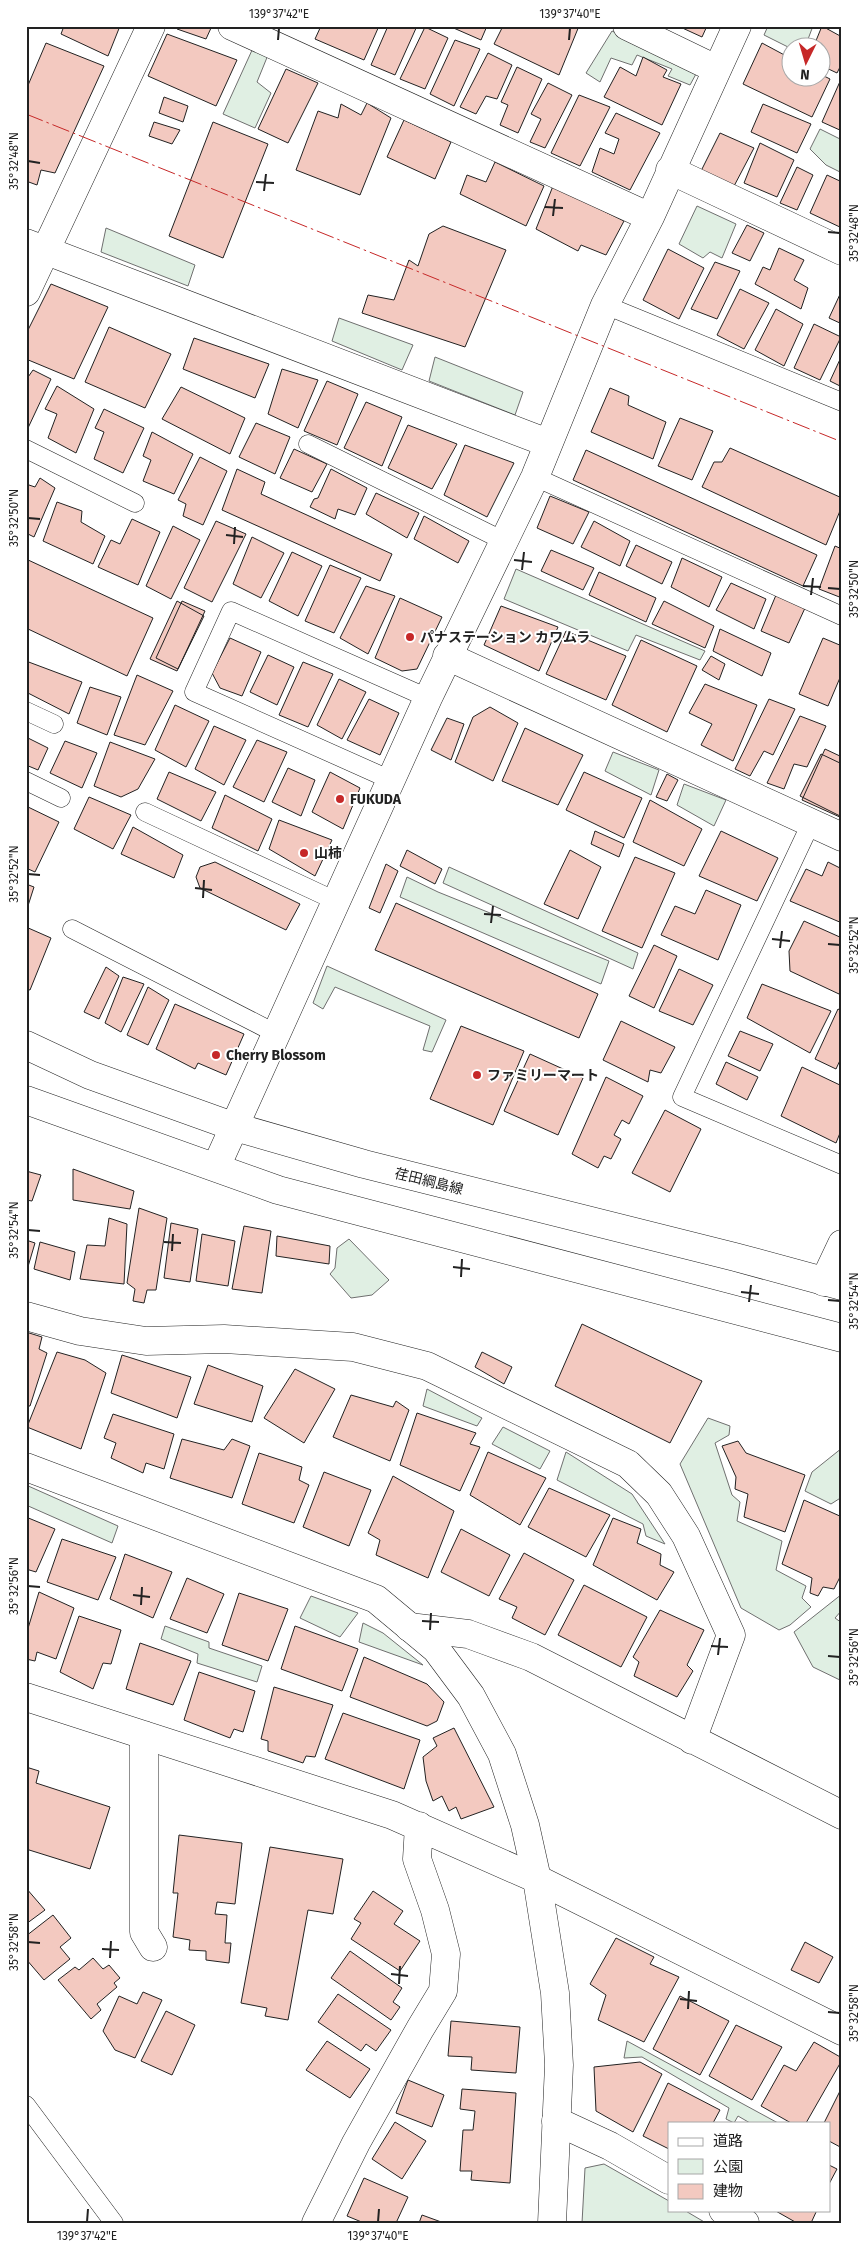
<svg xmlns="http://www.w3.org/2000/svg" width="868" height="2249" viewBox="0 0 868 2249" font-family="'Fira Sans','Noto Sans JP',sans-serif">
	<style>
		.green { fill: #e0efe3; stroke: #6f6f6f }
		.building { fill: #f3c9c0; stroke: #222 }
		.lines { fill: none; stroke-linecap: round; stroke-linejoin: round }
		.service-casing { stroke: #222; stroke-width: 19 }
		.minor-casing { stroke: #222; stroke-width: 29 }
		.tertiary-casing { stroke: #222; stroke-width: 29 }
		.secondary-casing { stroke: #222; stroke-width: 29 }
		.service { stroke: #fff; stroke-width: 18 }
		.minor { stroke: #fff; stroke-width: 28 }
		.tertiary { stroke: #fff; stroke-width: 28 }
		.secondary { stroke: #fff; stroke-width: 28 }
		.power { stroke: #c62828; stroke-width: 1; stroke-dasharray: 18 4 2.5 4; stroke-linecap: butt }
		.ticks { fill: none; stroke: #222; stroke-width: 2 }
		.poi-dot { fill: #c62828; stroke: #fff; stroke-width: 2 }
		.labels { text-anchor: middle; stroke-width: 4; stroke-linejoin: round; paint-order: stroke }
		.poi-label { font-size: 14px; font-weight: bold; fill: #222; stroke: #fff; text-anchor: start }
		.street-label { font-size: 14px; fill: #222; stroke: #fff }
		.neatline { fill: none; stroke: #222; stroke-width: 2 }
		.ticks-label { font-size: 12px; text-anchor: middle; fill: #222 }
	</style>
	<rect width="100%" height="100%" fill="#fff"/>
	<!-- green -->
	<path class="green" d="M768,26H813L805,47L790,48L764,35Z
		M612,31L696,74L690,85L668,76L672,69L637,55L632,65L611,58L600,82L586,73Z
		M253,48L268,55L257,82L271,93L255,128L223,114Z
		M820,129L842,140V173L826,165L810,149Z
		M697,206L736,224L722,258L710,252L703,258L679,244Z
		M106,228L195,265L188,286L101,252Z
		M339,318L413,345L402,370L332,341Z
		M435,357L523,392L515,415L429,381Z
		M516,569L705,651L700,660L636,635L628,651L504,599Z
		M613,752L659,770L651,795L605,771Z
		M684,784L726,800L714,826L677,805Z
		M449,867L638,953L633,969L443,883Z
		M407,877L438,892L609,961L601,984L400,897Z
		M327,966L446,1020L432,1052L423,1050L430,1026L335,987L323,1009L313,1003Z
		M349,1239L389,1280L372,1295L351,1298L330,1274L335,1268L337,1248Z
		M427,1389L482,1418L477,1426L423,1406Z
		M708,1418L730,1426L729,1435L715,1443L732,1495L740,1502L737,1521L782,1541L776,1570L806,1586L802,1598L811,1607L790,1625L779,1630L741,1608L680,1464Z
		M503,1427L550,1451L540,1469L492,1444Z
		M842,1448V1497L831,1504L805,1491L812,1472Z
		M566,1452L632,1494L665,1544L646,1536L643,1524L557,1480Z
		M26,1485L118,1526L112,1543L26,1505Z
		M842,1594V1610L835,1618L842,1623V1681L813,1667L794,1632Z
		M311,1596L358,1613L340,1637L300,1618Z
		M363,1623L383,1633L423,1665L359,1642Z
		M165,1626L209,1642V1648L262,1666L257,1682L197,1663L198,1654L161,1639Z
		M627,2041L778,2123H750L738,2116L734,2123L726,2119L729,2108L642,2057L624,2058Z
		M604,2164L669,2201V2210H684L706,2223H582L585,2168Z"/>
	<!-- building -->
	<path class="building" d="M64,26H120L108,56L61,34Z
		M178,26H207L211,28L206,39L177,29Z
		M321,26H379L364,60L315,39Z
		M388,26H417L395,75L371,65Z
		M449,26H487L481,40Z
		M503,26H579L559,75L494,44Z
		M678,26H707L702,37Z
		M822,26L842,37V63L837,73L820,65V48H813Z
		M425,27L448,38L425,89L400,79Z
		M167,34L237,60L216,106L148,76Z
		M455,40L480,49L454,106L430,94Z
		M46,43L104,66L55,173L41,170L37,185L26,181V90Z
		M762,43L790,58V78H820V74L830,79L812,117L743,84Z
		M488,53L512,65L497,99L486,96L476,114L460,107Z
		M643,57L667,70L663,77L681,84L662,125L604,97L620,67L636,76Z
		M517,67L542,79L518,133L500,125L508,105L501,102Z
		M286,69L318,83L288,143L258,129Z
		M842,77V131L822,122Z
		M548,83L572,95L545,148L530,142L541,119L531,114Z
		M579,95L610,107L580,166L551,153Z
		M164,97L188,106L183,122L159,113Z
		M367,103L391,118L360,195L296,170L318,111L338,118L341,104L361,115Z
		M763,104L811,124L797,153L751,132Z
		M616,113L660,133L630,190L592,172L600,148L614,154L619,139L605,133Z
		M404,120L451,142L435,179L387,157Z
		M154,122L180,130L172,144L149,136Z
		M213,122L268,144L223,258L169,236Z
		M720,133L754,148L733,188L701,171Z
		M760,143L794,160L777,197L744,183Z
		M495,162L544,186L526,226L460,194L467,175L486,182Z
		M797,167L813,175L797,210L780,203Z
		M827,175L842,182V228L810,213Z
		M553,186L624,221L606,255L581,245L578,251L536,229Z
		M747,225L764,233L750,261L732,253Z
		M443,226L506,250L465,347L362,313L368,295L394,300L409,260L418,266L429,234Z
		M779,248L804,260L794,280L808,288L801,309L755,284L763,267L770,270Z
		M668,249L704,268L679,319L643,300Z
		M715,262L740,271L717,319L691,309Z
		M51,284L108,307L74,379L26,359V334Z
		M740,289L769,303L744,349L717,335Z
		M842,290V324L829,318Z
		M776,309L803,324L784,366L755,350Z
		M814,324L841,337L820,380L794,368Z
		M109,327L171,354L145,408L85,382Z
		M194,338L269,364L255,398L183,369Z
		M842,355V387L830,381Z
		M282,369L318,380L298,428L268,414Z
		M33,370L51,379L28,428L26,380Z
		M327,381L358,394L337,445L304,431Z
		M57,386L94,409L76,453L48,438L57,414L45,409Z
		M181,387L245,418L230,454L162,419Z
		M610,388L629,396L628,405L666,422L653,459L591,432Z
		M366,402L402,417L382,466L344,448Z
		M104,409L144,428L123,473L94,459L104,432L95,428Z
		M680,418L713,431L692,480L658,466Z
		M256,423L290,437L275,474L239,457Z
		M408,425L457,444L432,489L388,468Z
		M152,432L193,454L174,494L143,481L151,460L143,456Z
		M465,445L514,463L487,517L444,495Z
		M730,448L842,498V506L826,545L702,487L714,462H722Z
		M294,449L327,464L312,492L280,478Z
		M586,450L817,555L803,586L573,480Z
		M200,457L227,471L203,525L183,516L186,504L178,500Z
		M237,469L265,482L261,494L392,554L380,581L222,510Z
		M331,469L367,488L355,515L338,509L335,519L310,507L314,499L318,498Z
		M40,478L55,488L34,537L26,533V484L35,487Z
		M376,493L419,513L407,538L366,514Z
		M550,496L589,512L573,544L537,528Z
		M57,502L82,511L81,522L105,536L93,564L43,541Z
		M424,516L469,541L458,563L414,539Z
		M132,519L160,532L138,585L98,567L111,540L120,544Z
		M216,521L246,534L212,602L184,588Z
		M594,521L630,541L620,566L581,547Z
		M173,526L200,540L171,599L146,586Z
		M252,537L284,553L261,598L233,584Z
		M636,545L672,562L662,584L626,566Z
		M835,546L842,549V598L819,589Z
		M551,550L594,568L583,590L541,571Z
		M292,552L322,566L298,616L269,601Z
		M682,558L722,577L709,607L671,587Z
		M26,559L153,618L127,676L26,628Z
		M330,565L361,578L334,633L305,621Z
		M599,572L656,598L646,622L589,595Z
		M731,583L766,599L754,629L716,610Z
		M366,586L395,596L368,654L340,638Z
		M776,595L805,608L789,643L761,631Z
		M400,598L442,617L417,669L402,671L375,658Z
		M177,601L204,616L177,671L150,659Z
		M182,601L205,611L178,669L156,658Z
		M664,601L714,626L705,648L652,624Z
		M501,606L558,627L539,671L484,645Z
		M720,629L771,653L762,676L713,651Z
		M566,631L626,656L606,700L546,674Z
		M230,638L261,652L242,696L220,688L212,673Z
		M823,638L842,646V673L828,706L799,694Z
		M641,640L697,666L667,732L612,705Z
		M268,655L294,667L277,705L250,692Z
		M711,656L725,664L719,680L702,670Z
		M26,661L82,682L69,714L26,692Z
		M303,662L333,674L308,727L279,715Z
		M137,675L173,691L145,745L114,735Z
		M339,679L366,692L342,739L317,725Z
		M705,684L757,705L733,761L701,745L712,724L689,713Z
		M90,687L121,697L107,735L77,723Z
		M369,699L399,713L380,755L347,740Z
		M769,699L795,709L773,755L764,751L750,776L735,769Z
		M175,705L209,721L186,767L155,750Z
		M490,707L518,723L493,781L455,762L473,717Z
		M800,716L826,726L807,767L794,764L784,789L767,783Z
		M447,718L464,724L451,760L431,750Z
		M214,726L246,740L224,785L195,769Z
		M525,728L583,755L558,805L502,781Z
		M26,737L48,748L38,770L26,765Z
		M257,740L287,752L264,802L233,787Z
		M65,741L97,753L82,788L50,773Z
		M110,742L155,759L138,789L121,797L94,786Z
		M825,749L842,757V818L802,800Z
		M821,754L842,764V817L800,796Z
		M288,768L315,780L301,816L272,802Z
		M169,772L216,792L201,821L157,799Z
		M330,772L360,788L343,829L312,812Z
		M584,772L642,798L624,838L566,810Z
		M667,774L678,780L667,801L656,797Z
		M225,795L272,819L258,851L212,828Z
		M89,797L131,815L113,849L74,829Z
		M650,800L702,829L684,866L633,842Z
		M26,806L59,822L35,872L26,868Z
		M279,820L332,840L315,876L269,849Z
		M133,827L183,855L174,878L121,854Z
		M595,831L624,844L619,857L591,844Z
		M721,831L778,858L757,901L699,876Z
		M407,850L442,869L435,884L400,866Z
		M570,850L601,867L578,919L544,904Z
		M635,857L675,873L642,948L602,931Z
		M215,862L300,904L286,930L200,888L196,877L200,867Z
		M828,862L842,869V923L790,901L806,869L822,876Z
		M386,864L398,871L380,913L369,908Z
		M26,884L34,887L26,912Z
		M706,890L741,905L718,960L661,935L675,906L695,914Z
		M396,903L598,994L579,1038L375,950Z
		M804,921L842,938V987L839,994L790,971L789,951Z
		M26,927L51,938L30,990L26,989Z
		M654,945L677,956L654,1008L629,996Z
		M106,967L119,976L99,1019L84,1012Z
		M679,969L713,985L693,1025L659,1011Z
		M123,977L144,984L121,1032L105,1023Z
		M762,984L831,1011L810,1053L747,1018Z
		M148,987L169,1000L148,1045L127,1035Z
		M175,1004L244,1034L226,1075L198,1063L195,1069L156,1049Z
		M838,1009L842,1011V1056L836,1069L815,1059Z
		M621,1021L675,1047L661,1073L650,1070L648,1082L603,1060Z
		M461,1026L524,1051L493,1125L430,1099Z
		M740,1031L773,1044L760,1071L728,1056Z
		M530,1054L583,1078L558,1135L504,1111Z
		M726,1062L758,1077L747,1100L716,1084Z
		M802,1067L842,1086V1128L836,1143L781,1116Z
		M606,1077L643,1096L629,1124L622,1120L614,1135L621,1139L611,1159L604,1156L598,1168L572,1154Z
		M665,1110L701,1129L670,1192L632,1173Z
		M73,1169L134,1191L130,1209L73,1200Z
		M26,1171L41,1175L32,1201L26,1200Z
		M139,1208L167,1218L156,1290H147L144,1303L133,1301L135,1289L127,1283Z
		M109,1218L127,1224L124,1284L80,1279L87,1245L105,1246Z
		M171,1223L198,1229L190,1282L164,1278Z
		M244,1226L271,1231L262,1293L232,1289Z
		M202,1234L235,1241L228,1286L196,1281Z
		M277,1236L330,1246L329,1264L276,1256Z
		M26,1240L35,1243L27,1270H26Z
		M40,1242L75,1252L70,1280L34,1269Z
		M582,1324L702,1381L670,1443L555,1386Z
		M26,1332L42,1337L39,1349L47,1353L30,1406H26Z
		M57,1352L85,1360L106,1373L81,1449L27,1427Z
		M482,1352L512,1367L504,1384L475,1367Z
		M122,1355L191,1377L177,1418L111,1393Z
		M208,1365L263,1386L252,1422L194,1404Z
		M295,1369L335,1389L304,1443L264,1418Z
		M351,1395L393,1407L396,1401L409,1410L390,1461L333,1437Z
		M417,1413L476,1433L470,1444L480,1447L460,1491L400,1465Z
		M113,1414L174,1434L164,1469L146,1463L143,1473L111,1458L116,1443L104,1438Z
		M182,1439L224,1450L232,1439L250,1446L232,1498L170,1478Z
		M738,1441L746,1453L805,1475L785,1532L744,1517L748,1494L735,1489L736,1477L722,1446Z
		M488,1452L546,1478L520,1525L470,1495Z
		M259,1453L302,1467L299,1480L309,1485L294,1523L242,1504Z
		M324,1472L371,1490L349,1546L303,1527Z
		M393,1476L454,1511L428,1578L376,1555L380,1540L368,1533Z
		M549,1488L610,1515L586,1557L528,1527Z
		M804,1500L842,1517V1573L834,1589L823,1587L818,1596L810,1593L812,1578L782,1564Z
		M26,1517L55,1529L36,1572L26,1569Z
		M613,1518L641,1529L637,1543L661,1554L660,1565L674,1572L657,1600L593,1565Z
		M461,1529L510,1555L489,1596L441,1572Z
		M62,1539L116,1557L98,1600L47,1582Z
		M524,1553L574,1580L545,1635L512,1618L517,1607L499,1599Z
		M125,1554L172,1572L153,1618L110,1599Z
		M187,1578L224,1594L207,1633L170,1619Z
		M584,1585L647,1617L621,1667L558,1635Z
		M39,1592L74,1608L56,1659L37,1652L35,1661L26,1659V1635Z
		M239,1593L288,1609L268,1661L222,1645Z
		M660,1610L704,1630L687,1665L693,1671L677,1697L634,1676L639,1662L633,1657Z
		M79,1616L121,1630L111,1664L103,1663L93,1689L60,1672Z
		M295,1626L358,1649L342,1691L281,1669Z
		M140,1643L191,1661L173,1705L126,1689Z
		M364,1657L427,1684L444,1702L437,1721L427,1726L350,1697Z
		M199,1672L255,1691L243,1732L234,1729L230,1738L184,1720Z
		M274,1687L333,1705L315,1757L306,1756L303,1763L268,1751V1741L261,1739Z
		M343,1713L420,1740L404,1789L325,1759Z
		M454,1728L494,1807L461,1819L456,1807L449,1811L442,1796L433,1801L426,1781L423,1757L437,1746L433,1738Z
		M26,1767L39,1771L36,1783L110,1807L90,1869L26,1849Z
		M179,1835L242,1843L235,1904L217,1902L215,1914L227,1915L225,1943H231L229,1963L206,1960V1951L189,1950L190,1940L173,1937L178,1893H173Z
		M270,1847L343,1859L333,1914L308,1910L288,2020L265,2016L267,2008L241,2003Z
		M26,1888L45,1910L26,1924Z
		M373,1891L403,1911L394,1924L420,1941L400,1971L351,1939L361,1923L354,1919Z
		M53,1915L71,1938L60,1947L70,1959L44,1980L26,1959V1936Z
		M616,1938L654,1957L650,1964L679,1977L644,2042L598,2020L606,1995L590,1984Z
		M805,1942L833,1957L819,1983L791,1970Z
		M350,1951L402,1988L393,2002L400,2007L391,2020L331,1978Z
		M93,1958L103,1969L109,1965L120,1978L114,1983L117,1987L97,2004L101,2010L91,2019L58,1980L75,1967L79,1970Z
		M143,1992L162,2000L135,2058L115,2050L103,2031L119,1996L137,2004Z
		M338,1994L391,2030L376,2051L366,2044L361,2051L318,2022Z
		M680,1996L729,2021L700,2075L653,2049Z
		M166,2011L195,2025L172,2075L141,2061Z
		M451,2021L520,2027L516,2073L471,2070L472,2057L448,2056Z
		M736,2025L782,2047L752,2100L709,2076Z
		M327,2041L370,2069L350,2098L306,2070Z
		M814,2042L842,2058V2060L806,2123H791L761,2106L784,2065L796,2071Z
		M640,2062L662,2074L633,2132L596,2111L594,2067Z
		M408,2080L444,2095L432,2127L396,2113Z
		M668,2083L720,2110L713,2123H669V2149L643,2136Z
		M462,2089L516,2093L510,2183L471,2180L472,2171H460L463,2130H473L475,2111L460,2109Z
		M840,2091L842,2092V2148L829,2141V2123H824Z
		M395,2122L426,2141L402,2179L372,2159Z
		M829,2165L837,2169L829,2184Z
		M364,2178L408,2197L396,2223H364L347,2216Z
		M774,2210H817L811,2223H797Z
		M422,2215L444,2223H419Z"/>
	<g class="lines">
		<defs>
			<path id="service" d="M605,305L842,402
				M308,444L504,541
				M26,449L135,503
				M535,477L842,616
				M26,711L54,724
				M391,780L194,692L231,611L428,698
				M26,781L61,798
				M145,812L336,901
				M811,823L682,1097L842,1165
				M72,929L277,1034
				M26,2105L114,2223"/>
			<path id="minor" d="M232,26L650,217
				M627,26L716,69
				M670,170L842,251
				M26,243L548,443
				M26,292L151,26
				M447,656L842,837
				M216,1167L428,698L535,477L605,305L650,217L737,26
				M824,1282L842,1244
				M26,1316L80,1331L146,1341L224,1339L353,1347L427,1366L628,1464L659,1494L686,1536L731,1635L692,1740
				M409,1627L468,1634L531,1657L842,1815
				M26,1697L392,1815L537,1879L842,2031
				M144,1735V1932L153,1947
				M556,2121L610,2146L669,2180
				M723,2210L745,2223
				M316,2223L356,2143L420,2029L443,1991L446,1954L435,1910L417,1859L419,1826"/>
			<path id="tertiary" d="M26,1467L376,1599L436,1649L471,1696L502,1754L525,1825L537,1879L555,1993L559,2065L552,2223"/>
			<path id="secondary" d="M26,1045L90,1075L235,1127L364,1164L735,1257L842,1286
				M26,1100L278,1190L842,1338"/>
		</defs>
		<!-- service casing -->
		<use href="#service" class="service-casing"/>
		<!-- minor casing -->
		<use href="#minor" class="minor-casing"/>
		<!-- tertiary casing -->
		<use href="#tertiary" class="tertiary-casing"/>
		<!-- secondary casing -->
		<use href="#secondary" class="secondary-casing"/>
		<!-- service -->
		<use href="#service" class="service"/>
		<!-- minor -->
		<use href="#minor" class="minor"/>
		<!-- tertiary -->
		<use href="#tertiary" class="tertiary"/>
		<!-- secondary -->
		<use href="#secondary" class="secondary"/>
		<!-- power -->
		<path class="power" d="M26,114L842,442"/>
	</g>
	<!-- ticks -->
	<path class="ticks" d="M278,40L279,28M569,40L570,28M28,161L40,163M256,182L274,183M264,191L266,174M545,207L563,208M553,216L555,199M828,232L840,233M28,518L40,519M226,535L243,537M234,544L235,527M514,560L532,562M522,570L524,552M803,586L821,587M828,588L840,589M811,595L813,578M28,874L40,875M195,888L212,890M203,898L204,880M484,914L501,915M491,923L493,906M772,939L790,941M828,944L840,945M780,948L782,931M28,1230L40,1231M164,1242L181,1243M172,1251L173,1234M453,1267L470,1269M461,1277L462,1259M741,1292L759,1294M828,1300L840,1301M749,1302L751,1285M28,1586L40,1587M133,1595L150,1597M141,1605L142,1587M422,1621L439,1622M430,1630L431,1613M711,1646L728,1647M718,1655L720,1638M828,1656L840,1657M28,1942L40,1943M102,1949L119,1950M110,1958L111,1941M391,1974L408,1976M399,1984L400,1966M680,1999L697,2001M688,2009L689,1991M828,2012L840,2013M87,2222L88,2209M378,2222L379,2209"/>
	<!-- markers -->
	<g class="poi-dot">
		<circle cx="410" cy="637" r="5"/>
		<circle cx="340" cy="799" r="5"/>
		<circle cx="304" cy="853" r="5"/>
		<circle cx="216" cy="1055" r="5"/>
		<circle cx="477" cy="1075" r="5"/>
	</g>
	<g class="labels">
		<!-- poi labels -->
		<g class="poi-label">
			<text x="420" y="642">パナステーション カワムラ</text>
			<text x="350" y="804">FUKUDA</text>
			<text x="314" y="858">山柿</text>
			<text x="226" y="1060">Cherry Blossom</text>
			<text x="487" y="1080">ファミリーマート</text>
		</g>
		<!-- street labels -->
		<g class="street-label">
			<text transform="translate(429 1181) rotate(14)" y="5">荏田綱島線</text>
		</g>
	</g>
	<!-- border -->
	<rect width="868" height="2249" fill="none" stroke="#ffffff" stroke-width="55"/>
	<!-- legend -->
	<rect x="668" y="2122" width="162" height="90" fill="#ffffff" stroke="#a7a7a7"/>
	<rect x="678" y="2138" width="25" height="8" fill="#ffffff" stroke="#a7a7a7"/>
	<text x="713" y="2146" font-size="15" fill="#222222">道路</text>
	<rect x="678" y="2159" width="25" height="15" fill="#e0efe3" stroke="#a7a7a7"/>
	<text x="713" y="2172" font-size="15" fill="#222222">公園</text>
	<rect x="678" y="2184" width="25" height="15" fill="#f3c9c0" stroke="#a7a7a7"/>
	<text x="713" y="2196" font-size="15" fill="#222222">建物</text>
	<!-- north arrow -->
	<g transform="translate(806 62) rotate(185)"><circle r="24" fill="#ffffff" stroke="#a7a7a7"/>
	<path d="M0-4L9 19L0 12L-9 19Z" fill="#c62828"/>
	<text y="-8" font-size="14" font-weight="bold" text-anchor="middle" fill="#222222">N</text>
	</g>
	<rect x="28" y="28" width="812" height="2194" class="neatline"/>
	<g class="ticks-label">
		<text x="279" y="18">139°37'42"E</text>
		<text x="570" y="18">139°37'40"E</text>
		<text transform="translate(14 161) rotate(-90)" y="4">35°32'48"N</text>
		<text transform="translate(854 233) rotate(-90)" y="4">35°32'48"N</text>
		<text transform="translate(14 518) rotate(-90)" y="4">35°32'50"N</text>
		<text transform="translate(854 589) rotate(-90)" y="4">35°32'50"N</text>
		<text transform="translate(14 874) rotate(-90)" y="4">35°32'52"N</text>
		<text transform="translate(854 945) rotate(-90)" y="4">35°32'52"N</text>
		<text transform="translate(14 1230) rotate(-90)" y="4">35°32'54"N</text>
		<text transform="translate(854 1301) rotate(-90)" y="4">35°32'54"N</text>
		<text transform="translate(14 1586) rotate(-90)" y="4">35°32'56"N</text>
		<text transform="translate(854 1657) rotate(-90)" y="4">35°32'56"N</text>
		<text transform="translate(14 1942) rotate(-90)" y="4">35°32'58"N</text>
		<text transform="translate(854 2013) rotate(-90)" y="4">35°32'58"N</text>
		<text x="87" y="2240">139°37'42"E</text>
		<text x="378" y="2240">139°37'40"E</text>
	</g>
</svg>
